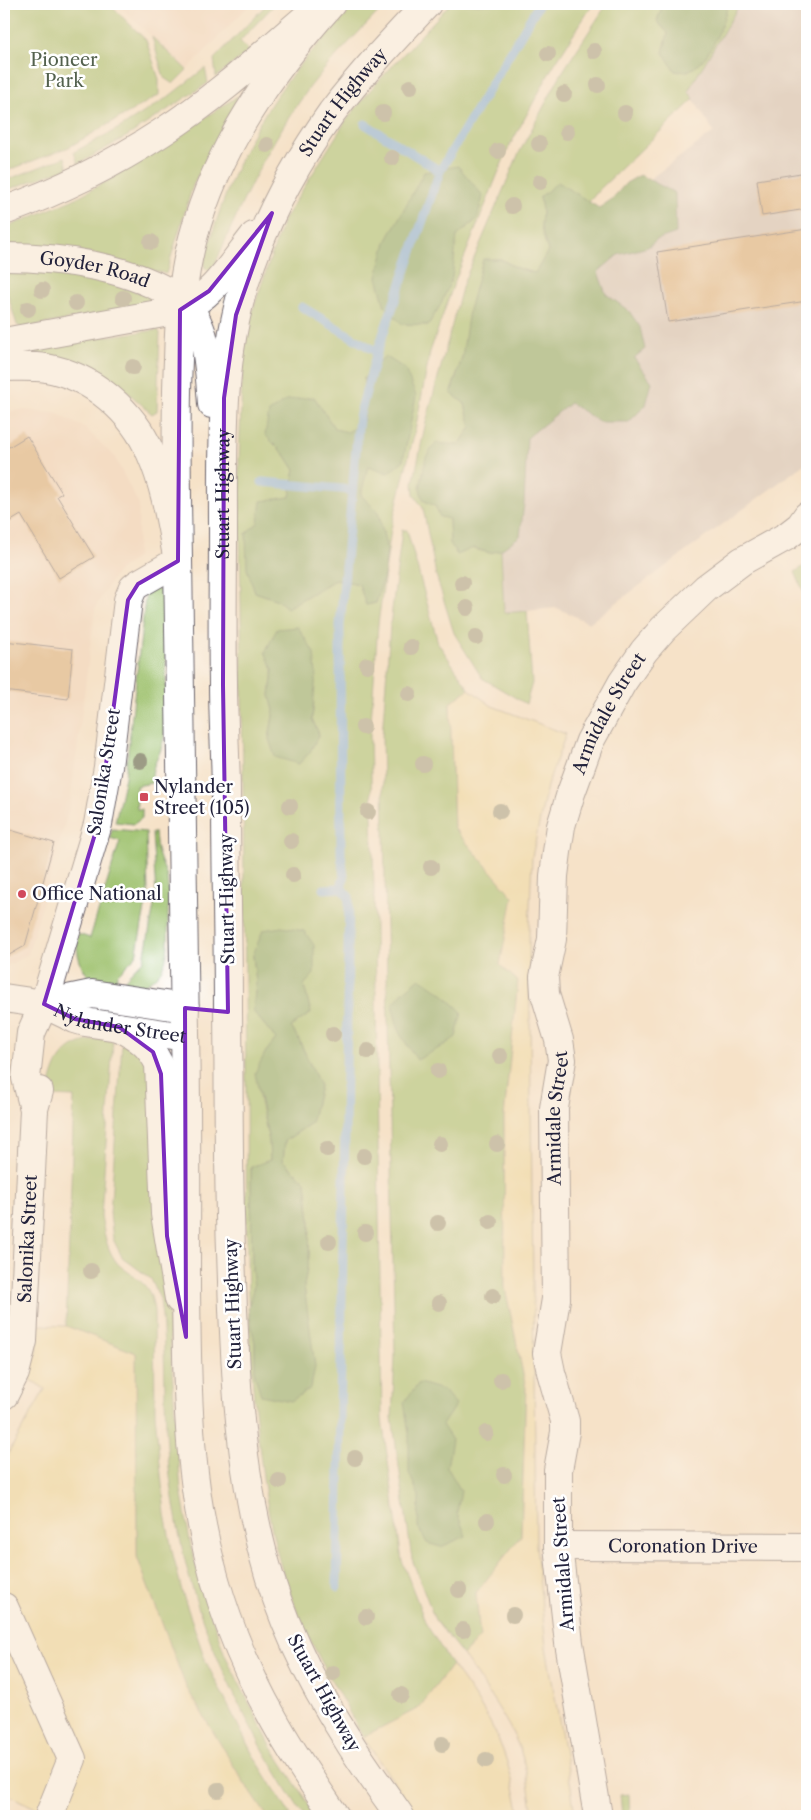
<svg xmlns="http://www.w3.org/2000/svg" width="811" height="1820" viewBox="0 0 811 1820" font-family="'Libre Caslon Text',serif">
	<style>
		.built { fill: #f1d5bd }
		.industrial { fill: #cec1ba }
		.green { fill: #9cc06a; stroke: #5f7152; fill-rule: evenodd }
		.forest { fill: #7da65e; stroke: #50644c }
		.sand { fill: #eeda9e; stroke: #887e6c }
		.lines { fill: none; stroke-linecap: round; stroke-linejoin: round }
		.stream { stroke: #74ade4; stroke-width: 9 }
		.building { fill: #d8aa75 }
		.minor-casing { stroke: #6c656c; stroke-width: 30 }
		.highway-casing { stroke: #6c656c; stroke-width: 30 }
		.minor { stroke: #fff; stroke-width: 28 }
		.highway { stroke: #fff; stroke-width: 28 }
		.tree { fill: #9c9b85 }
		.marked { fill: none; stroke: #7b2cbf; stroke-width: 4; stroke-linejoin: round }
		.poi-dot { fill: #d1495b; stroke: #fff; stroke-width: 2 }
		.labels { text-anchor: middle; stroke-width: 5; stroke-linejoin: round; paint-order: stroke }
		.park-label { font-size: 18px; fill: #53614e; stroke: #fff }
		.street-label { font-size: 18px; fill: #22223b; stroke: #fff }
		.poi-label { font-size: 18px; fill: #22223b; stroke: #fff; text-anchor: start }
	</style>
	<rect width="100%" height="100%" fill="#fff"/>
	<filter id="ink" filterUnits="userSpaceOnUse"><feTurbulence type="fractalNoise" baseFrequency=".02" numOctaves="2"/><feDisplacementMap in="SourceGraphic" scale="10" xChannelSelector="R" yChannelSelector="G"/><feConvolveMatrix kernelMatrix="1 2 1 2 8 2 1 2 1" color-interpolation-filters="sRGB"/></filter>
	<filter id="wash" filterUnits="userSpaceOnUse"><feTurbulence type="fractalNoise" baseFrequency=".0096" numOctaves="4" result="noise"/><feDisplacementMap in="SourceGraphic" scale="20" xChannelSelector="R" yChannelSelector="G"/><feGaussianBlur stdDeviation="1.12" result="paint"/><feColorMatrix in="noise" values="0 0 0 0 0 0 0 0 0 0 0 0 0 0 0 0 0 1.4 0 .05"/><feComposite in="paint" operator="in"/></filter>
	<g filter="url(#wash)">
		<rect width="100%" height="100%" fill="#f6e2c8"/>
		<!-- built -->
		<path class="built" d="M117,4H250L187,70Z
			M22,410L55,413L85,428L114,456L139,505L137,557L116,573L95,608L70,805L28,954L4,968V412Z"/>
		<!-- industrial -->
		<path class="industrial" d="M740,4H807V462L589,623L557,608L504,613L495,449L574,234L714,132L688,91Z"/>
		<!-- green -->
		<path class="green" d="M4,4H109L146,40L159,79V95L69,147L4,172Z
			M267,4H275L240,41L249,51L216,77L214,59Z
			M356,4H386C357,35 324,65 300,101C264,152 238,210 214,267L209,270L205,269L204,264C220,201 246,136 285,84C307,55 332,30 356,4Z
			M450,4H593L552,68L507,151L454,283L430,352L416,426L391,529L378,624L370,736L375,929L382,1419L402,1561L426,1624L452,1665L419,1708L363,1737C330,1677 292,1616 276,1548C268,1514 263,1480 259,1445C244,1326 247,1206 246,1086C244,877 242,668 239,459L243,357L250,318L284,219L345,122L372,88ZM400,219H477L457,236L441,304L428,325L402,324L387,242ZM385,356L361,495L378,512L387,550L384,575L376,603L366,605L359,584L336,579L313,593L278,600L255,592L246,533L290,497L295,470L286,456L265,435L314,397L335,430L348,433L364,420V378ZM273,670L314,703L312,719L319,734L269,739L274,710L270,695ZM253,955L304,985L311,1013L291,1027L299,1040L320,1086L311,1123L285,1141L283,1161L306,1182L310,1222L309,1257L304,1286L308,1319L255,1376V1343L248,1308L254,1286L252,1271L251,1167L270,1160L269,1141L259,1097L265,1053L276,1039L253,1011L256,983Z
			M607,4H663L657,21L668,33L675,71H688L706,56L727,8L721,4H740L688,91L694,99L600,189L589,202L540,197L542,210L541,228L548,251L535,274L517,268L501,259L483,260L462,358L451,392L465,404L471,427L423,500L435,506L449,519L450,543L490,553L501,550L504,613L527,611L532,683L526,704L482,678L454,633L436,575L423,508L414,495L413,484L425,426L463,284L518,155L561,74Z
			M152,37L187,70L173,84L164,78Z
			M205,68L208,83L126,137L78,164L74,152L121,127L168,97Z
			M238,96L193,185L166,274L90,253L4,244L5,228L72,200L109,180Z
			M65,157L68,168L4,191V181Z
			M4,270L76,274L162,299L155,304L22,328L17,325L4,283Z
			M158,330L160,333L157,411L152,414L115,381L84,364L32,352L33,348L92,338Z
			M402,530H407L438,643L469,689L450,703L454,828L514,897L500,965L518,981L504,1117L505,1287L526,1388L521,1536L476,1593L480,1637L463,1655L435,1620L412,1559L392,1417L395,1356L382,737L390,626Z
			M807,564V600L795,572Z
			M156,586L159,589L166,608V722C165,731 164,740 161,749C156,763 151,767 152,783L136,786L137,809H142V818L134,824L115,822L125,777L146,591Z
			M112,829L146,832L148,893L136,956L117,975L115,990C110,989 104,988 100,986C82,976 74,953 78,934L90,938L120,841L110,838Z
			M152,833H155C156,840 156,849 159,856C161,863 165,870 167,877C169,891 168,906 168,920C169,961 168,980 124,992V980L144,959L156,895Z
			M105,1039L113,1041L101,1216C104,1232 106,1247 115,1260C118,1265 123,1268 127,1271C145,1284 151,1288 154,1311L155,1414L165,1514L173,1555L183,1595L206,1662L252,1753L291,1816H267L241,1778L186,1687L137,1557L136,1353L66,1326L74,1097L48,1096C54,1060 64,1040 105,1039Z
			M122,1043L132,1045L153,1070L175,1415L181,1490L191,1547L203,1591L225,1655L271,1746L316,1816H304C264,1755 228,1690 203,1621C184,1569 174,1514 168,1459C163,1406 167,1352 160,1299L151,1279L122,1257L113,1239L110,1214Z
			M629,1794L630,1816H622L620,1795Z"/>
		<!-- forest -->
		<path class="forest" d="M663,4H721L727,8C722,27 708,65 687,71C683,72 678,71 675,71L663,52L668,33L657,21Z
			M458,166L483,196L477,219L457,236L452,278L441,304L428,325L402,324L385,307L377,277L386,242L424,172Z
			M640,175L675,193L676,233L656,240L648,247L618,255L598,272L606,294L629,311L640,327L645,349L634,358L652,382L646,405L629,422H600L570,403L527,438L524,504L520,536L501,550L490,553L473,548L457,555L450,543L449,519L440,517L435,506L423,500L420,488L426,457L436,443L459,445L471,427L465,404L451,393L462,358L469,310L483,259H500L517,268L535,273L548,251L541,228L542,210L540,197L558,182L599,208L612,199L626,183Z
			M385,356L405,369L416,396L403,461L388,473L368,466L361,495L378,512L387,550L384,575L376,603L366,605L359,584L336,579L287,608L278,600L255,592L247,569L246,533L258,523L261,501L290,497L295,470L286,456L265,435L269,412L287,400L314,397L335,429L348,432L364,420V378Z
			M298,627L314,653L316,674L312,719L319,734L310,752L299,764L275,757L269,739L274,710L270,696L273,670L265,652L277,629Z
			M282,927L304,931L314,945V974L304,985L311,1013L291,1027L299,1040L320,1086L311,1123L285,1141L283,1161L306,1182L310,1222L309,1257L304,1286L315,1366L311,1388L291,1401L261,1395L255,1376V1343L248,1308L254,1286L252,1271L251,1167L270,1160L269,1141L255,1073L265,1053L276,1039L253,1011L256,983L253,955L263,930Z
			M420,978L442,993L462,1012L456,1037L443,1046L417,1060L400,1034L392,1005L403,992Z
			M419,1383L443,1390L456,1404L442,1425L452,1440L447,1467L461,1491L457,1513L466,1536L441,1547L427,1543L418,1527L419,1496L409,1473V1434L404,1402Z"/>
		<!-- sand -->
		<path class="sand" d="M469,689L492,706L566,734L547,786L532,857L529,931L536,1545L546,1647L571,1787L575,1816H533C530,1797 528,1778 523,1759C514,1726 482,1684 463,1655L480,1637L476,1593L521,1536L526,1388L505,1287L504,1117L518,981L500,965L513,897L454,828L450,703Z
			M39,1325L66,1326L136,1353L137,1557L186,1687L241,1778L267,1816H52L4,1793V1461L45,1389L28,1378L37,1352Z
			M452,1665C469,1689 488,1714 499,1741C510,1765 514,1791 521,1816H417L363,1737L419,1708Z"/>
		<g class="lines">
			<!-- stream -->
			<path class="stream" d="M365,124L440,171
				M302,307L377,352
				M262,482L352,490
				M324,889L341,888L344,877L341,854L340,625L359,417L377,352L440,171L539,4
				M337,1587L349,897L341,888"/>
		</g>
		<g id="blocks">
			<!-- building -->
			<path class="building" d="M807,172V209L762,216L757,180Z
				M807,229V301L668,322L657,252Z
				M27,436L62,493L57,496L94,557L59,578L21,515L6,524L4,520V450Z
				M4,641L73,649L68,699L4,691Z
				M4,828L54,843L25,946L4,958Z"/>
		</g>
	</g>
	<g filter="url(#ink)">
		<use href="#blocks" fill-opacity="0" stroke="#6c656c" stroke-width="1"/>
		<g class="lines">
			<defs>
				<g id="minor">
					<path d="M4,211C59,191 112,165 161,133C218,97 268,50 319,6"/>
					<path id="s1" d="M4,257C60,257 134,267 181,300"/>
					<path d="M4,342L180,310"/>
					<path d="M4,367C18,367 32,366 46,368C92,376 133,411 151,454C166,488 171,525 178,561L138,584L133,588L128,600L108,767L98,824L44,1004L31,1033L26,1078L34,1109"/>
					<path id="s2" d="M4,998L44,1004L75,1019L85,1022L185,1037"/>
					<path d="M44,1004L92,994L185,1008"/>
					<path d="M119,1027C137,1036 150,1045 159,1064L165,1214L179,1299"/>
					<path id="s3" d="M4,1395L15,1373L23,1341L34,1109L39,1091"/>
					<path id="s4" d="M558,1546L807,1547"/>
					<path d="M4,1607L72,1759L49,1816"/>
					<path id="s5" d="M598,1816L569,1643L558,1546V1470L565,1432V1421L551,1372L547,1353L556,1299L554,1108L562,1060L559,1040L545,994L544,977L552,939L554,876L557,852L561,826L571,793L590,741L622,683L644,651L663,629L706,588L742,561L787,536L800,526L807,516"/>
				</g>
				<g id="highway">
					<path d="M331,4C270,72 217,148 193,238C182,278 179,319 178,360C175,426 177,493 178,559C181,717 182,875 185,1033C187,1118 186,1204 186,1289C187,1368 187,1448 202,1525C215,1593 240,1660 274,1720C292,1753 314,1785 335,1816"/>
					<path d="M181,300C209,325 209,369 212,404"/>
					<path d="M180,310C212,298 233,262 254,236"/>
					<path id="s6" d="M400,1816C382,1790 362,1764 346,1737C310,1681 280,1619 263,1554C237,1455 234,1352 231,1250C228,1170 229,1090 228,1010C228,939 226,869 226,799C226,760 223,722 223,683C222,632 223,581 223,530C223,447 220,363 245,282C264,222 295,164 332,112C361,74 394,39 427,4"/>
				</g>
			</defs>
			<!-- minor casing -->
			<use href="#minor" class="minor-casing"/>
			<!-- highway casing -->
			<use href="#highway" class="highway-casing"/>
			<!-- minor -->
			<use href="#minor" class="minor"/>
			<!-- highway -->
			<use href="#highway" class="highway"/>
		</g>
		<!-- trees -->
		<g class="tree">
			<circle cx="594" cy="51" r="8"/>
			<circle cx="548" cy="54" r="8"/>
			<circle cx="598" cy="85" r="8"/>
			<circle cx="410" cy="87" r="8"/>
			<circle cx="564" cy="94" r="8"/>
			<circle cx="383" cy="113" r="8"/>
			<circle cx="625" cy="113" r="8"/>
			<circle cx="567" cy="132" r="8"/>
			<circle cx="539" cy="144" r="8"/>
			<circle cx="267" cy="145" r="8"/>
			<circle cx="498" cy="151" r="8"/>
			<circle cx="392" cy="158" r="8"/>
			<circle cx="540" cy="182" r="8"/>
			<circle cx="512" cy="206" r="8"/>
			<circle cx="151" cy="242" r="8"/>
			<circle cx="42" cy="290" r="8"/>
			<circle cx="123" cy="298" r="8"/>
			<circle cx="76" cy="303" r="8"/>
			<circle cx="28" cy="309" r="8"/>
			<circle cx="133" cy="367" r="8"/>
			<circle cx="462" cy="583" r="8"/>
			<circle cx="467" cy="608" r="8"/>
			<circle cx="476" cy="637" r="8"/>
			<circle cx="411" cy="647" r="8"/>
			<circle cx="367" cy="665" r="8"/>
			<circle cx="409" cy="694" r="8"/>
			<circle cx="363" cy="727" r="8"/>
			<circle cx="140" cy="761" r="8"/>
			<circle cx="423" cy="764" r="8"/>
			<circle cx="290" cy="806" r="8"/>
			<circle cx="500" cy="811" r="8"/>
			<circle cx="368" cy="812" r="8"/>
			<circle cx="291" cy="841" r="8"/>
			<circle cx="431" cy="867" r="8"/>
			<circle cx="293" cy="875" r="8"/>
			<circle cx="333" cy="1034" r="8"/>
			<circle cx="368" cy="1051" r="8"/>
			<circle cx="500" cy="1056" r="8"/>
			<circle cx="438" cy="1071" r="8"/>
			<circle cx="440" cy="1144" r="8"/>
			<circle cx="497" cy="1144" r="8"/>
			<circle cx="327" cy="1149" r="8"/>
			<circle cx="364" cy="1156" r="8"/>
			<circle cx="490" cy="1222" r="8"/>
			<circle cx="438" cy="1223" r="8"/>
			<circle cx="365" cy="1233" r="8"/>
			<circle cx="329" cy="1242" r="8"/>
			<circle cx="91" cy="1271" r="8"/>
			<circle cx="493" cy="1296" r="8"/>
			<circle cx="439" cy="1303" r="8"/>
			<circle cx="501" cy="1380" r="8"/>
			<circle cx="486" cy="1433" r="8"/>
			<circle cx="355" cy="1458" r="8"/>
			<circle cx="504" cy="1475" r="8"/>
			<circle cx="279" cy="1481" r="8"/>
			<circle cx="487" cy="1521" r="8"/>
			<circle cx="459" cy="1590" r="8"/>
			<circle cx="513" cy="1615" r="8"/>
			<circle cx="366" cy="1617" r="8"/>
			<circle cx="463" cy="1630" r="8"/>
			<circle cx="333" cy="1673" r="8"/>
			<circle cx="401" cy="1695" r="8"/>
			<circle cx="442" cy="1744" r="8"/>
			<circle cx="486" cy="1760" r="8"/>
			<circle cx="218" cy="1790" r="8"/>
		</g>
	</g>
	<!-- marked area -->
	<path d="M0 0H811V1820H0ZM272,213L236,315L224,398L223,685L228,1012L185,1008L186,1337L167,1236L161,1074L153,1052L119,1027L75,1019L44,1004L98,824L128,600L138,584L178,561L180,310L209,291Z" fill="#f6e2c8" fill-opacity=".55" fill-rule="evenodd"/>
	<path class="marked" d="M272,213L236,315L224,398L223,685L228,1012L185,1008L186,1337L167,1236L161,1074L153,1052L119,1027L75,1019L44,1004L98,824L128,600L138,584L178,561L180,310L209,291Z"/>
	<!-- markers -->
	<g class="poi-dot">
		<rect x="139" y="792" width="10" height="10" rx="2.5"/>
		<circle cx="22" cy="894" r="5"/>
	</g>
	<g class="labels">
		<!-- park labels -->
		<g class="park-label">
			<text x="64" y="66">Pioneer<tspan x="64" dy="21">Park</tspan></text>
		</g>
		<!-- street labels -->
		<g class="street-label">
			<text dy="6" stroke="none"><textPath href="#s6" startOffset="1780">Stuart Highway</textPath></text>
			<text dy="6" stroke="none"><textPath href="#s1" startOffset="92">Goyder Road</textPath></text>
			<text dy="6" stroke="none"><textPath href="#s6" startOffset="1360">Stuart Highway</textPath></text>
			<text dy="6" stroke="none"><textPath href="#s5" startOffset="1124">Armidale Street</textPath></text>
			<text transform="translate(104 772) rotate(-81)" y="6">Salonika Street</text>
			<text transform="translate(227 899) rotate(-91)" y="6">Stuart Highway</text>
			<text dy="6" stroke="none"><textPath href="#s2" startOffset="120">Nylander Street</textPath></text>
			<text dy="6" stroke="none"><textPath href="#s5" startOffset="705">Armidale Street</textPath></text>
			<text dy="6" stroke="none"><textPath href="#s3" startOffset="160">Salonika Street</textPath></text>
			<text transform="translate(233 1304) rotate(-92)" y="6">Stuart Highway</text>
			<text dy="6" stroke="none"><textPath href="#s4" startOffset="125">Coronation Drive</textPath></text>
			<text transform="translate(563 1564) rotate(-94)" y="6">Armidale Street</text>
			<text transform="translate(324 1693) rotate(61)" y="6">Stuart Highway</text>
		</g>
		<!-- poi labels -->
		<g class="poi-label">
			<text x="154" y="793">Nylander<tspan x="154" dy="21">Street (105)</tspan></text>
			<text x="32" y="900">Office National</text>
		</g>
	</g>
	<!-- margin -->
	<rect width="811" height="1820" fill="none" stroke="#fff" stroke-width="20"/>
</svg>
